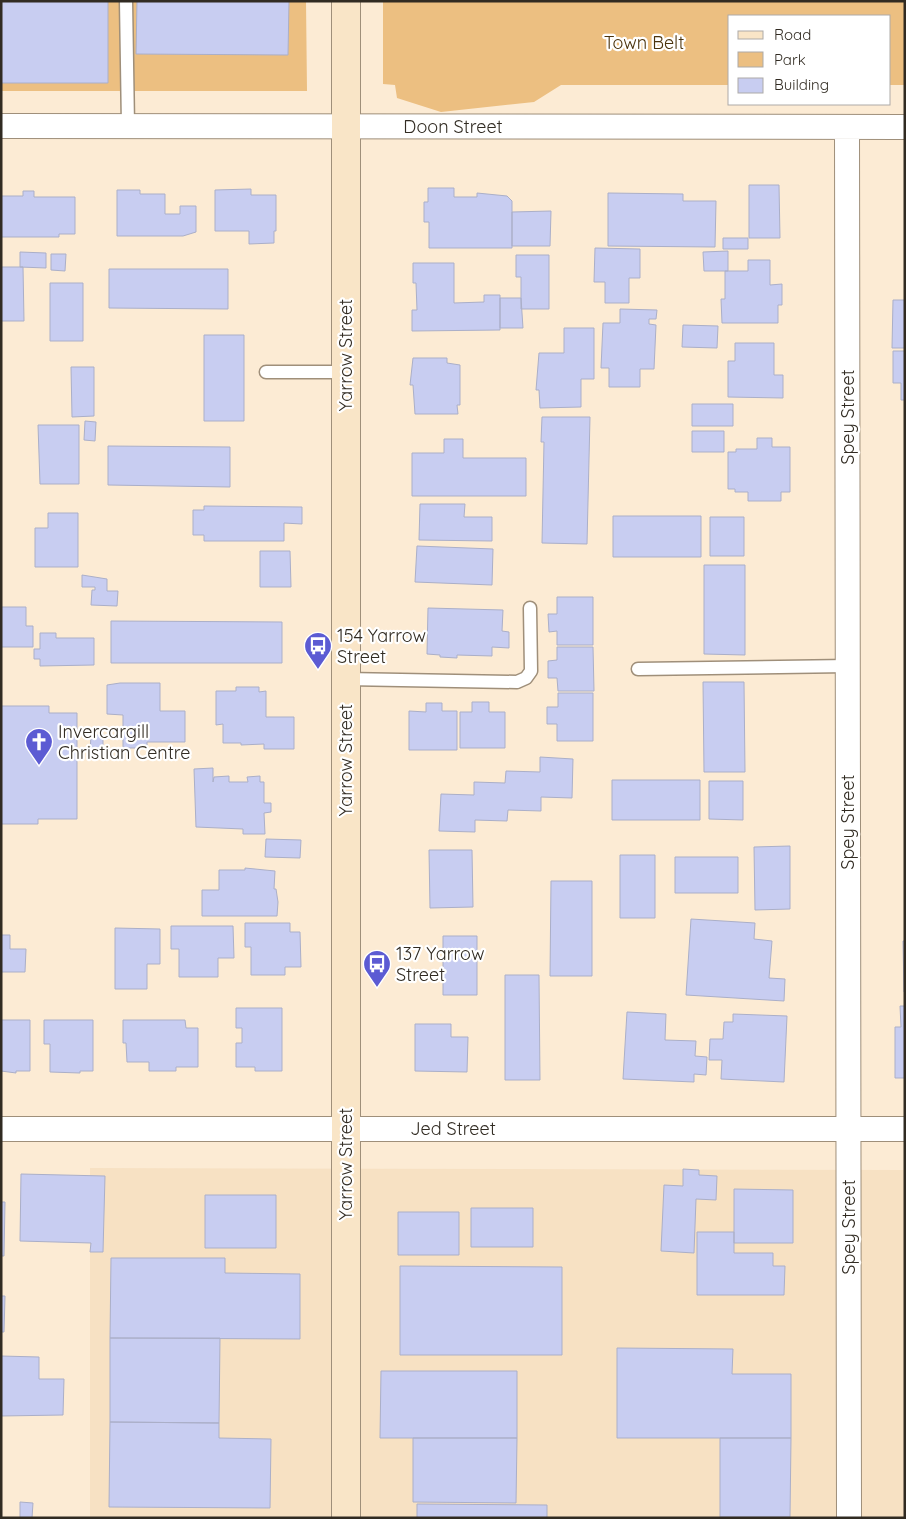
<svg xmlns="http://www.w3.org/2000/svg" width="906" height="1519" viewBox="0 0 906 1519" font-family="Quicksand,sans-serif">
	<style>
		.built { fill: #f7e1c3 }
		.green { fill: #ecbf81 }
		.building { fill: #c8cdf1; stroke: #abafc8 }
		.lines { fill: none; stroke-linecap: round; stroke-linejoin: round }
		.service-casing { stroke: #9f8f7a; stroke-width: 15 }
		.minor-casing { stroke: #9f8f7a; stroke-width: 26 }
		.secondary-casing { stroke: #9f8f7a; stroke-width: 30 }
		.service { stroke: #fff; stroke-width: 12 }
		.minor { stroke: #fff; stroke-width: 24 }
		.secondary { stroke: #f9e5c7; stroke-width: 28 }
		.labels { text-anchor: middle; stroke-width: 4.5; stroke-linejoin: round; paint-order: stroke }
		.park-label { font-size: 18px; fill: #4b330d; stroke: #fff }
		.street-label { font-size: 18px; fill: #312b22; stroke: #fff }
		.poi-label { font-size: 18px; fill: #312b22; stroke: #fff; text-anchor: start }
	</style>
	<rect width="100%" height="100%" fill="#fcebd4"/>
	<!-- built -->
	<path class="built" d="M90,1168L905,1170V1518H90Z"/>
	<!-- green -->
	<path class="green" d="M1,1H306L307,91H1Z
		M383,1H905V85H890V16H730V85H561L534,102L441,112L397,98L395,85L383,84Z"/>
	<!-- building -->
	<path class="building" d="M1,1H108V83H1Z
		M137,1H289L288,55L136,54Z
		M749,185H779L780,238H749Z
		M428,188H454V197H477V193L507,196L512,201V248H429V222H424V202H428Z
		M251,189V195H276V231H274V243L249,244V231H215V190Z
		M117,190H140V194H165V214H180V206H196V232L183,236H117Z
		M23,191H34V197H75V234H59V237H1V196H23Z
		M608,193L683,194V201H716L715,247L608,246Z
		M551,211L550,246H512V212Z
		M723,238H748V249H723Z
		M595,248L640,249V278H629V303H605V282H594Z
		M728,251V271H704L703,252Z
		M20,252L46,253V268L20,267Z
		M51,254H66L65,271L51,270Z
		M516,255H549V309H521V277H516Z
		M748,260H770V285L782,284V305H778V323H722L721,299H725V271H748Z
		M413,263H454V303L484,302V295H500V330L412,331V310H417L416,283H413Z
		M1,267H23L24,321H1Z
		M109,269H228V309L109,308Z
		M50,283H83V341H50Z
		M500,298H521L523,328H500Z
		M893,300H905V348H892Z
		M620,309L657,310L656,319H649V324L656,325L654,369H640V387H609V368H601L603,323H620Z
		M683,325L718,326L717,348L682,347Z
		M564,328H594V379H581V407L540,408L539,390H536L539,353H564Z
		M204,335H244V421H204Z
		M735,343H774V375H783V398L728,397V361H735Z
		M893,351H905V400H901V383H893Z
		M413,358H447V363L460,365V405H457L458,414H415L413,385H410Z
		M71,367H94V416L72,417Z
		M692,404H733V426H692Z
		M542,417H590L587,544L542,543L544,442H541Z
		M85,421L96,422L95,441L84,440Z
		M38,425H79V484H40Z
		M692,431H724V452H692Z
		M757,438H772V447H790V492H781V501H748V492H735V489H728V452H736V449H757Z
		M444,439H463V458H526V496H412V453H444Z
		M108,446L230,447V487L108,485Z
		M420,504H465L464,517H492V541L419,540Z
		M204,506L302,507V524L284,523V541H204V535H193V510H204Z
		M48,513H78V567H35V528H48Z
		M613,516H701V557H613Z
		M710,517H744V556H710Z
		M417,546L493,549L492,585L415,582Z
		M260,551H290L291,587H260Z
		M704,565H745V655L704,654Z
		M82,575L107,579V591H118L117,606L91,605L92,590H95V587H82Z
		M557,597H593V645H557V631L549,632L548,614H557Z
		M1,607H26V626H33V647H1Z
		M428,608L503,610L502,631L509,632V648L492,647V656L457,655V658L440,657V655L427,654Z
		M111,621L282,622V663H111Z
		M40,633H56V638H94V665L40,666V659H34V649H40Z
		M557,647H593L594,691H558L557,678H548V661L557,660Z
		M703,682H744L745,772H704Z
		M120,683H160V711H185V742H147V748H123V715L107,714V685Z
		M236,687H259V692L266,691V717H294V749H264V744L241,745V743H223V724L216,725V691H236Z
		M558,693H593V741H557V724H547V707H558Z
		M472,702H489V712H505V748H460V712H472Z
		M426,703H442V711H457V750H409V711L426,712Z
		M1,706H49V713H77V819H38V824H1Z
		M91,735H103V754L90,753Z
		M540,757L573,759L572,798L541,797V811L508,810L507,821L475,820V832L439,831L441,794L474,795V782L505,783L506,771L540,772Z
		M213,768V782L214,777L229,776V782H248L247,777L260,776V782H264V803H271V812L264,813L265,834H243V829L196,827L194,769Z
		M612,780H700V820H612Z
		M709,781H743V820L709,819Z
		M266,839L301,840L300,858L265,857Z
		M790,846V909L755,910L754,847Z
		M429,850H472L473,907L430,908Z
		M620,855H655V918H620Z
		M675,857H738V893H675Z
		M245,868L275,871L274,889H276L278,902L277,916H202V890H219V870H245Z
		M551,881H592V976H550Z
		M691,919L755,923L754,939L772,941L769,978L785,979L784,1001L686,995Z
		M245,923H290V932H300L301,967H285V975H251V947H245Z
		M171,926H233L234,958H218V977H179V949H171Z
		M115,928L160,929V964H147V989H115Z
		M1,935H10V949H26L25,972H1Z
		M443,936H477V995H443Z
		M903,941H905V992H904Z
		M505,975H539L540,1080H505Z
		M900,1006H905V1078H895V1027H901Z
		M236,1008H282V1071H255V1067H236V1043H242V1028H236Z
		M627,1012L666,1014L665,1040L696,1041L695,1056L707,1057L706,1075L694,1074V1082L623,1079Z
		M733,1014L787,1016L784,1082L721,1079L722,1060H709L710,1039H723L724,1022H733Z
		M1,1020H30V1071H16V1073L1,1071Z
		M44,1020H93V1071H80V1073L50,1072V1044H44Z
		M123,1020H185L186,1028H198V1067H176V1071H149V1062H127L126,1043H123Z
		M415,1024H451V1037H468L467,1072L415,1071Z
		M683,1169L699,1170V1175L717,1176L716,1200L696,1199L694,1253L661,1251L664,1185L683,1186Z
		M21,1174L105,1176L103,1252H90L91,1243L20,1241Z
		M734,1189L793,1190V1243H734Z
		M205,1195H276V1248H205Z
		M1,1202H5L4,1256H1Z
		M471,1208H533V1247H471Z
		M398,1212H459V1255H398Z
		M697,1232H734V1253H773V1266H785L784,1295H697Z
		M111,1258H225V1273L300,1274V1339L110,1338Z
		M400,1266L562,1267V1355H400Z
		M1,1296H5L4,1332H1Z
		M110,1338H220L219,1423L110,1422Z
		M617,1348L733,1349L732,1374H791V1438H617Z
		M1,1356L39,1357V1379H64L63,1415L1,1416Z
		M381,1371H517V1438H380Z
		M110,1422L219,1423V1438L271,1439L270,1508L109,1507Z
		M413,1438H517L516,1503L413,1502Z
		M720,1438H791L790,1517H720Z
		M20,1502L33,1503L32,1518H20Z
		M417,1504L547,1505V1518H417Z"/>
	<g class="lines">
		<defs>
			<path id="service" d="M126,1L128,126
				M266,372H346
				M638,669L848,666
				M346,679L517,682L526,678L531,671L530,608"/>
			<path id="minor" d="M1,126L905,127
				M847,127L849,1518
				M1,1129H905"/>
			<path id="secondary" d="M346,1V1518"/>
		</defs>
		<!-- service casing -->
		<use href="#service" class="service-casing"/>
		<!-- minor casing -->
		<use href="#minor" class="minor-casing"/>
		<!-- secondary casing -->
		<use href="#secondary" class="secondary-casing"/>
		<!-- service -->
		<use href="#service" class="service"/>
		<!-- minor -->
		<use href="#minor" class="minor"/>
		<!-- secondary -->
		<use href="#secondary" class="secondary"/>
	</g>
	<!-- icons -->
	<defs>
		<symbol id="bus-pin" viewBox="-11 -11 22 30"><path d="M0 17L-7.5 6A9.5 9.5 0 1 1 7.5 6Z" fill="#5c5bd3" stroke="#fff"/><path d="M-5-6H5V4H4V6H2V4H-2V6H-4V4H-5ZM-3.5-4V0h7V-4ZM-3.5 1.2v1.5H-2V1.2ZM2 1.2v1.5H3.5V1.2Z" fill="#fff"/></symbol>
		<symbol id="church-pin" viewBox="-11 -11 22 30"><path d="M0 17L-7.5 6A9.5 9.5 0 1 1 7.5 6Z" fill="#5c5bd3" stroke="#fff"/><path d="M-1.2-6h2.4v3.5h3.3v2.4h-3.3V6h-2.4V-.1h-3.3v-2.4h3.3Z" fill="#fff"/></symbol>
	</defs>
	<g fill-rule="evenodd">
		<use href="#bus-pin" x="302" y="630" width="32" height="43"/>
		<use href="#church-pin" x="23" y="726" width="32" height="43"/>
		<use href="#bus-pin" x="361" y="948" width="32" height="43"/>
	</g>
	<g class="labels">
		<!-- park labels -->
		<g class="park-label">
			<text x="644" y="49">Town Belt</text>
		</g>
		<!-- street labels -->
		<g class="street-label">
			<text x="453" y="133">Doon Street</text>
			<text transform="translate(346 355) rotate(-90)" y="6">Yarrow Street</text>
			<text transform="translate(848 417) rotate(-90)" y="6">Spey Street</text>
			<text transform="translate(346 760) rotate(-90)" y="6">Yarrow Street</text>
			<text transform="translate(848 822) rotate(-90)" y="6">Spey Street</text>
			<text x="453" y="1135">Jed Street</text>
			<text transform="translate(346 1164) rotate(-90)" y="6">Yarrow Street</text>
			<text transform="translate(849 1227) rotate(-90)" y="6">Spey Street</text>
		</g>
		<!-- poi labels -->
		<g class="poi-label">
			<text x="337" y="642">154 Yarrow<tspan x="337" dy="21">Street</tspan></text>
			<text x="58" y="738">Invercargill<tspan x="58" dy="21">Christian Centre</tspan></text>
			<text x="396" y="960">137 Yarrow<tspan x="396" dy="21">Street</tspan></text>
		</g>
	</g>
	<!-- border -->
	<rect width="906" height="1519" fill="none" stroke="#312b22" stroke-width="5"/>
	<!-- legend -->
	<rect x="728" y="15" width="162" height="90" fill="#ffffff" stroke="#adaaa7"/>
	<rect x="738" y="31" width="25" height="8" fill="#f9e5c7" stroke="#adaaa7"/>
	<text x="774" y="40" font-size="15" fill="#312b22">Road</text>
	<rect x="738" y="52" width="25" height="15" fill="#ecbf81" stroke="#adaaa7"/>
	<text x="774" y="65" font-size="15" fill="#312b22">Park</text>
	<rect x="738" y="78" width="25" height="15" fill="#c8cdf1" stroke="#adaaa7"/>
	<text x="774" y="90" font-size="15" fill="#312b22">Building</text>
</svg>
